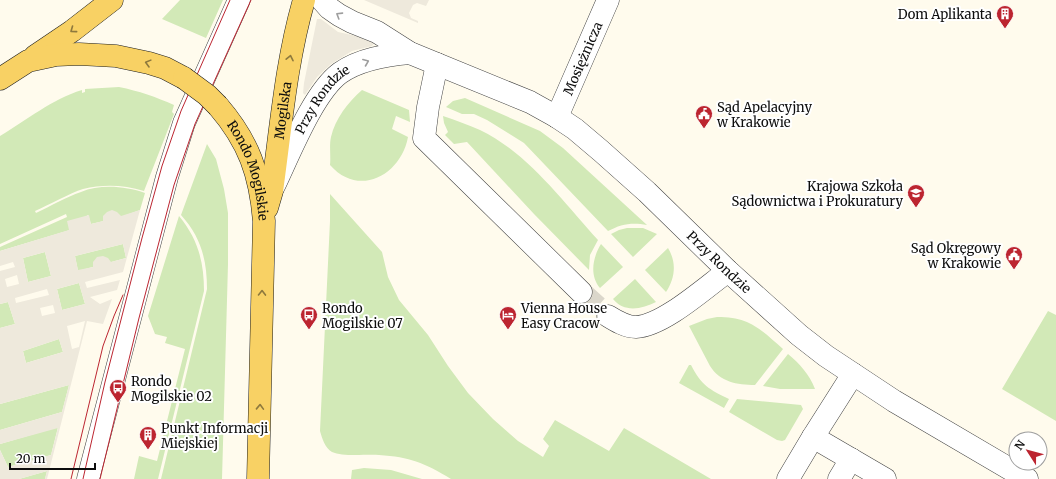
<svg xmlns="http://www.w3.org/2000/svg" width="1056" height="479" viewBox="0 0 1056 479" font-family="Merriweather,serif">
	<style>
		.green { fill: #d2e9b7 }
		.plaza { fill: #eee9dc; fill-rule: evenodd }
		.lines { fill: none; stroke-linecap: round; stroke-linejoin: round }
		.minor-tunnel { stroke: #dbd7cb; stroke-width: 22; stroke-dasharray: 22 11; stroke-linecap: butt }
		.minor-casing { stroke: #404040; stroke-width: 23 }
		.major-casing { stroke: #1e1e1e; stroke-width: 23 }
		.minor { stroke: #fff; stroke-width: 22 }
		.major { stroke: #f8d164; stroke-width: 22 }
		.tram { stroke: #bc2530; stroke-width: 1 }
		.major-bridge-casing { stroke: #1e1e1e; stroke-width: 23; stroke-linecap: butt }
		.major-bridge { stroke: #f8d164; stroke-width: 22 }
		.oneway { stroke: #9e9e9e }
		.oneway2 { stroke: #8e793d }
		.labels { text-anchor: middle; stroke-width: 4; stroke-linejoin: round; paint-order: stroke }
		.poi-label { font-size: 13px; fill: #0d0d0d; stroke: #fff; text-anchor: start }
		.street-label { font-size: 13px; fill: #0d0d0d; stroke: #fff }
	</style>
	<rect width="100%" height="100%" fill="#fffbed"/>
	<!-- green -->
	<path class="green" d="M180,0H223L206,38L162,19Z
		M119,87C139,91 156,97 174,105L172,112L174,114L144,191C124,185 104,184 83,189C70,193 49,205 35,211L36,213C51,206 66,197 81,192C100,184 125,186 145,193L140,210L121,217L91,224L88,215L70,230L0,251V247L67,217L66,214L0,244V136C27,120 52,99 82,90V93L85,92V89Z
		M362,90L409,110L410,122L396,116L392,129L408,137C401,175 359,198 330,165C331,156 329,146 331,137C335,119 348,102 362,90Z
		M465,98L540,131L563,148L647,225C632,222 621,224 608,231L524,143L487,120L474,114H462L446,107L453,101Z
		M443,116C456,120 468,125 480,130C528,153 563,202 598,240L590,255L589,270L534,214L467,142L454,144L445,135L448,132L444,123Z
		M207,144L216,159L224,189L228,213V264L222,479H161L207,289C207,260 201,237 181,215Z
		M330,194L382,252L388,277L399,300L428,335L448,366L468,393L493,419L518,441L543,457L549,446L543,439L555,420L609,451L624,428L711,479H451C425,463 410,457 379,455C366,454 343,457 332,452C325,448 322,438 320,431L330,221Z
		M179,216C198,239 204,262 204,291L158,479H134L139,456L157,461L185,349L165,343L167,337L155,334L148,316Z
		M627,228H643L657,234L633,257L611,234L619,230Z
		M123,244L126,258L78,271L75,256Z
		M601,244L623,267L600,288C589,275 593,257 601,244Z
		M668,248C677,263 675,278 666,292L645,270Z
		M45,252L51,276L28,282L23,258Z
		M635,279L656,302C642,309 624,313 613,299Z
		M79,283L85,304L62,310L57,289Z
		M8,302L15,324L0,328V304Z
		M1048,311L1056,315V421L1002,389Z
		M717,317C750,317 760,329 783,349L755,385C737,385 720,382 710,366L689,326L707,319Z
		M59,339L63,352L26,363L23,351Z
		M788,354C800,364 809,374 815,389H780L763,386Z
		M689,365H691C701,385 710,390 729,399L724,408L679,383Z
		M69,385L62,412L0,430V404Z
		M737,399L801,405L803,409L785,440L782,441L777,440L729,412Z
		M58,427L51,455L8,467L0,450V444Z
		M364,468L391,470L422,479H351L352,470Z
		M47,471L45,479H19Z"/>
	<!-- plaza -->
	<path class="plaza" d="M364,0H429L426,6L417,3L413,5L409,13L411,18L418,21V23Z
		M317,19H321L338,32L366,38L374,42V43L372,46L352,51L331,64L317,77L305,95L303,93L304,83Z
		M112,210L117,212L121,216L140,210L123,272L85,282L87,288L120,280L117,290L90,297L100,304L112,299L103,324L87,321L47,479H45L47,471L19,479H0V450L8,467L51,455L58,428L0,444V430L62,412L69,385L0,404V328L15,324L8,302L0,304V271L15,267L13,262L0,266V251L69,230L67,221L89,215L91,224L103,221V216L107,212ZM123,244L126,258L111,262L108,258L103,256L97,257L93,262V267L78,270L75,256ZM45,252L51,276L28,282L23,258ZM17,275L19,284L7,287L5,279ZM79,283L85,304L62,310L57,289ZM47,289L49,295L16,303L15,298ZM53,305L55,313L42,316L40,308ZM85,321L79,347L72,349L67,326ZM59,339L63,352L26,363L23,351Z"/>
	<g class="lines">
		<!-- minor-tunnel -->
		<path class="minor-tunnel" d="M581,292L608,316"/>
		<defs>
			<g id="minor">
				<path id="s1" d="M322,0L329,8L339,15L352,22L377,32L410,53L530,102L557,117L575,129L601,151L647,192L728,271L799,335L826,356L894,401L1027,479"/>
				<path d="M437,64L428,107L424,138L581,292"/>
				<path id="s2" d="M557,117L608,0"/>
				<path id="s3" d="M274,186C289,155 313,93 340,73C360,59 386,55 410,53"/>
				<path d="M608,316C616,321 626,327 636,327C663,326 706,287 728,271"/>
				<path d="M813,437L885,479"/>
				<path d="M88,479L167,177L184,123L239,0"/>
				<path d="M788,479L813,437L853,374"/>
				<path d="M839,479L851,459"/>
			</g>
			<g id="major">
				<path d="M35,56L72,31L112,0"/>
				<path d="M0,79L28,61L56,55L79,54L116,56L149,63L165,68L184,78"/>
				<path id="s4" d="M218,106C249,142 260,174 264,221L258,479"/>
				<path id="s5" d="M267,208L272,191C281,127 286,62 304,0"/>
			</g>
		</defs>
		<!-- minor casing -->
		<use href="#minor" class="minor-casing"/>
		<!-- major casing -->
		<use href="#major" class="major-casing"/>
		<!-- minor -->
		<use href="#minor" class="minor"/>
		<!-- major -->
		<use href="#major" class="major"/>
		<!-- tram -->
		<path class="tram" d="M71,479L103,346L114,316L123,295
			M83,479L105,382L142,238L162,166L181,111L230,0
			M100,479L139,318L174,185L195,124L251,0"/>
		<defs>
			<path id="major-bridge" d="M184,78L207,95L218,106"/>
		</defs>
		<!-- major-bridge casing -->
		<use href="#major-bridge" class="major-bridge-casing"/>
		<!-- major-bridge -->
		<use href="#major-bridge" class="major-bridge"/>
	</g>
	<!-- one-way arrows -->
	<defs><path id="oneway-chevron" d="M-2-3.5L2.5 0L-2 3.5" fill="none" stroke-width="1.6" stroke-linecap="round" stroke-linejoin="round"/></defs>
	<g class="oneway">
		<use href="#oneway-chevron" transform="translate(339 15) rotate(-148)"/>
		<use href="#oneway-chevron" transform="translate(366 62) rotate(-22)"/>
	</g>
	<g class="oneway2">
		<use href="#oneway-chevron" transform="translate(73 30) rotate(144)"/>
		<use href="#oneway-chevron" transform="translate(290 58) rotate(-78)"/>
		<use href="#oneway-chevron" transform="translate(148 63) rotate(-165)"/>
		<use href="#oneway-chevron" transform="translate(262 293) rotate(-89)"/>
		<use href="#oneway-chevron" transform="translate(260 407) rotate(-88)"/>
	</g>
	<!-- icons -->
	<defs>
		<symbol id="building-pin" viewBox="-11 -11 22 30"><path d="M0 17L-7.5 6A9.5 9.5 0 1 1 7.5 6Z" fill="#bc2530" stroke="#fff"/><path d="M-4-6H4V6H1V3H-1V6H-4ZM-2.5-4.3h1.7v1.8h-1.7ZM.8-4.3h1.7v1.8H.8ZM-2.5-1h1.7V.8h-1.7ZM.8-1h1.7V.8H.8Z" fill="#fff"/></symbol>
		<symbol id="civic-pin" viewBox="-11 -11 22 30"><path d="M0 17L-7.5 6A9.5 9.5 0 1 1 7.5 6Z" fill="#bc2530" stroke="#fff"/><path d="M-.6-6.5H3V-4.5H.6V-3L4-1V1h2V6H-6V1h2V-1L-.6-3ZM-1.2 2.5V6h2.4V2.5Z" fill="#fff"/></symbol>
		<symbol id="university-pin" viewBox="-11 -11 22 30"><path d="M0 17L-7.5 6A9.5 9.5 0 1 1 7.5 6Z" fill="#bc2530" stroke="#fff"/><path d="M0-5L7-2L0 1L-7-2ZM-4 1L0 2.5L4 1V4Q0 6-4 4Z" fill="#fff"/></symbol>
		<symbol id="bus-pin" viewBox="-11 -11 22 30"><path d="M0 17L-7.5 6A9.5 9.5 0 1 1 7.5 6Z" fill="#bc2530" stroke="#fff"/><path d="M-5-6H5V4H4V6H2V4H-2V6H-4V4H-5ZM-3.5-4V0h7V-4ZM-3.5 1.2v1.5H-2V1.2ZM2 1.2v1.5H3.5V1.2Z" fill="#fff"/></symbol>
		<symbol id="hotel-pin" viewBox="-11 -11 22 30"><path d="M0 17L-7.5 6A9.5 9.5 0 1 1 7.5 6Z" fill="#bc2530" stroke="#fff"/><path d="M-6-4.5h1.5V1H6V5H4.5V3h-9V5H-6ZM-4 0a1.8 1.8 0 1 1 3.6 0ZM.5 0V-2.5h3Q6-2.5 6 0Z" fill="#fff"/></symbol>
	</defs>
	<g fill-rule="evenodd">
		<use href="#building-pin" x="995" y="4" width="20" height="27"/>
		<use href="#civic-pin" x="694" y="104" width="20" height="27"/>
		<use href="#university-pin" x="906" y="183" width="20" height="27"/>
		<use href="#civic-pin" x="1004" y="245" width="20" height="27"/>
		<use href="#bus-pin" x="299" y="305" width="20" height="27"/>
		<use href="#hotel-pin" x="498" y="305" width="20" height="27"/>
		<use href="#bus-pin" x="108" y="378" width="20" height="27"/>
		<use href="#building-pin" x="138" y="425" width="20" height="27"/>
	</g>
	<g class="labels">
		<!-- poi labels -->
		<g class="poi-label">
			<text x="992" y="19" text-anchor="end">Dom Aplikanta</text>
			<text x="717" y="112">Sąd Apelacyjny<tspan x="717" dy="15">w Krakowie</tspan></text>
			<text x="903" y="191" text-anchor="end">Krajowa Szkoła<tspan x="903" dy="15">Sądownictwa i Prokuratury</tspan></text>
			<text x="1001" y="253" text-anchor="end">Sąd Okręgowy<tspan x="1001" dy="15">w Krakowie</tspan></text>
			<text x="322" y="313">Rondo<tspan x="322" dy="15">Mogilskie 07</tspan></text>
			<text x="521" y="313">Vienna House<tspan x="521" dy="15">Easy Cracow</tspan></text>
			<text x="131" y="386">Rondo<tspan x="131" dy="15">Mogilskie 02</tspan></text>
			<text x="161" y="433">Punkt Informacji<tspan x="161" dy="15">Miejskiej</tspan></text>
		</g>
		<!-- street labels -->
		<g class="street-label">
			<text dy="5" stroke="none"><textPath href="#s2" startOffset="64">Mosiężnicza</textPath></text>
			<text dy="5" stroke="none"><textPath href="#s3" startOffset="100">Przy Rondzie</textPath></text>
			<text dy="5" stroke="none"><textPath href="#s5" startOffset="99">Mogilska</textPath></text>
			<text dy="5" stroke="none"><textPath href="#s4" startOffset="73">Rondo Mogilskie</textPath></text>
			<text dy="5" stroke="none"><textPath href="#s1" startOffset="482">Przy Rondzie</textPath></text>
		</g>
	</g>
	<!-- north arrow -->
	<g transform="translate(1028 451) rotate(306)"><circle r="19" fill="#ffffff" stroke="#9e9e9e"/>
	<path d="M0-3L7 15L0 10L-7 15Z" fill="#bc2530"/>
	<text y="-6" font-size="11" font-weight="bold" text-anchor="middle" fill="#0d0d0d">N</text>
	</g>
	<!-- scale -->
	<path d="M10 463v6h85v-6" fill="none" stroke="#0d0d0d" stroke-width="2"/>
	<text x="16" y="463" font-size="12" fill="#0d0d0d" stroke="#ffffff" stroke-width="3" paint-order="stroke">20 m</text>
</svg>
